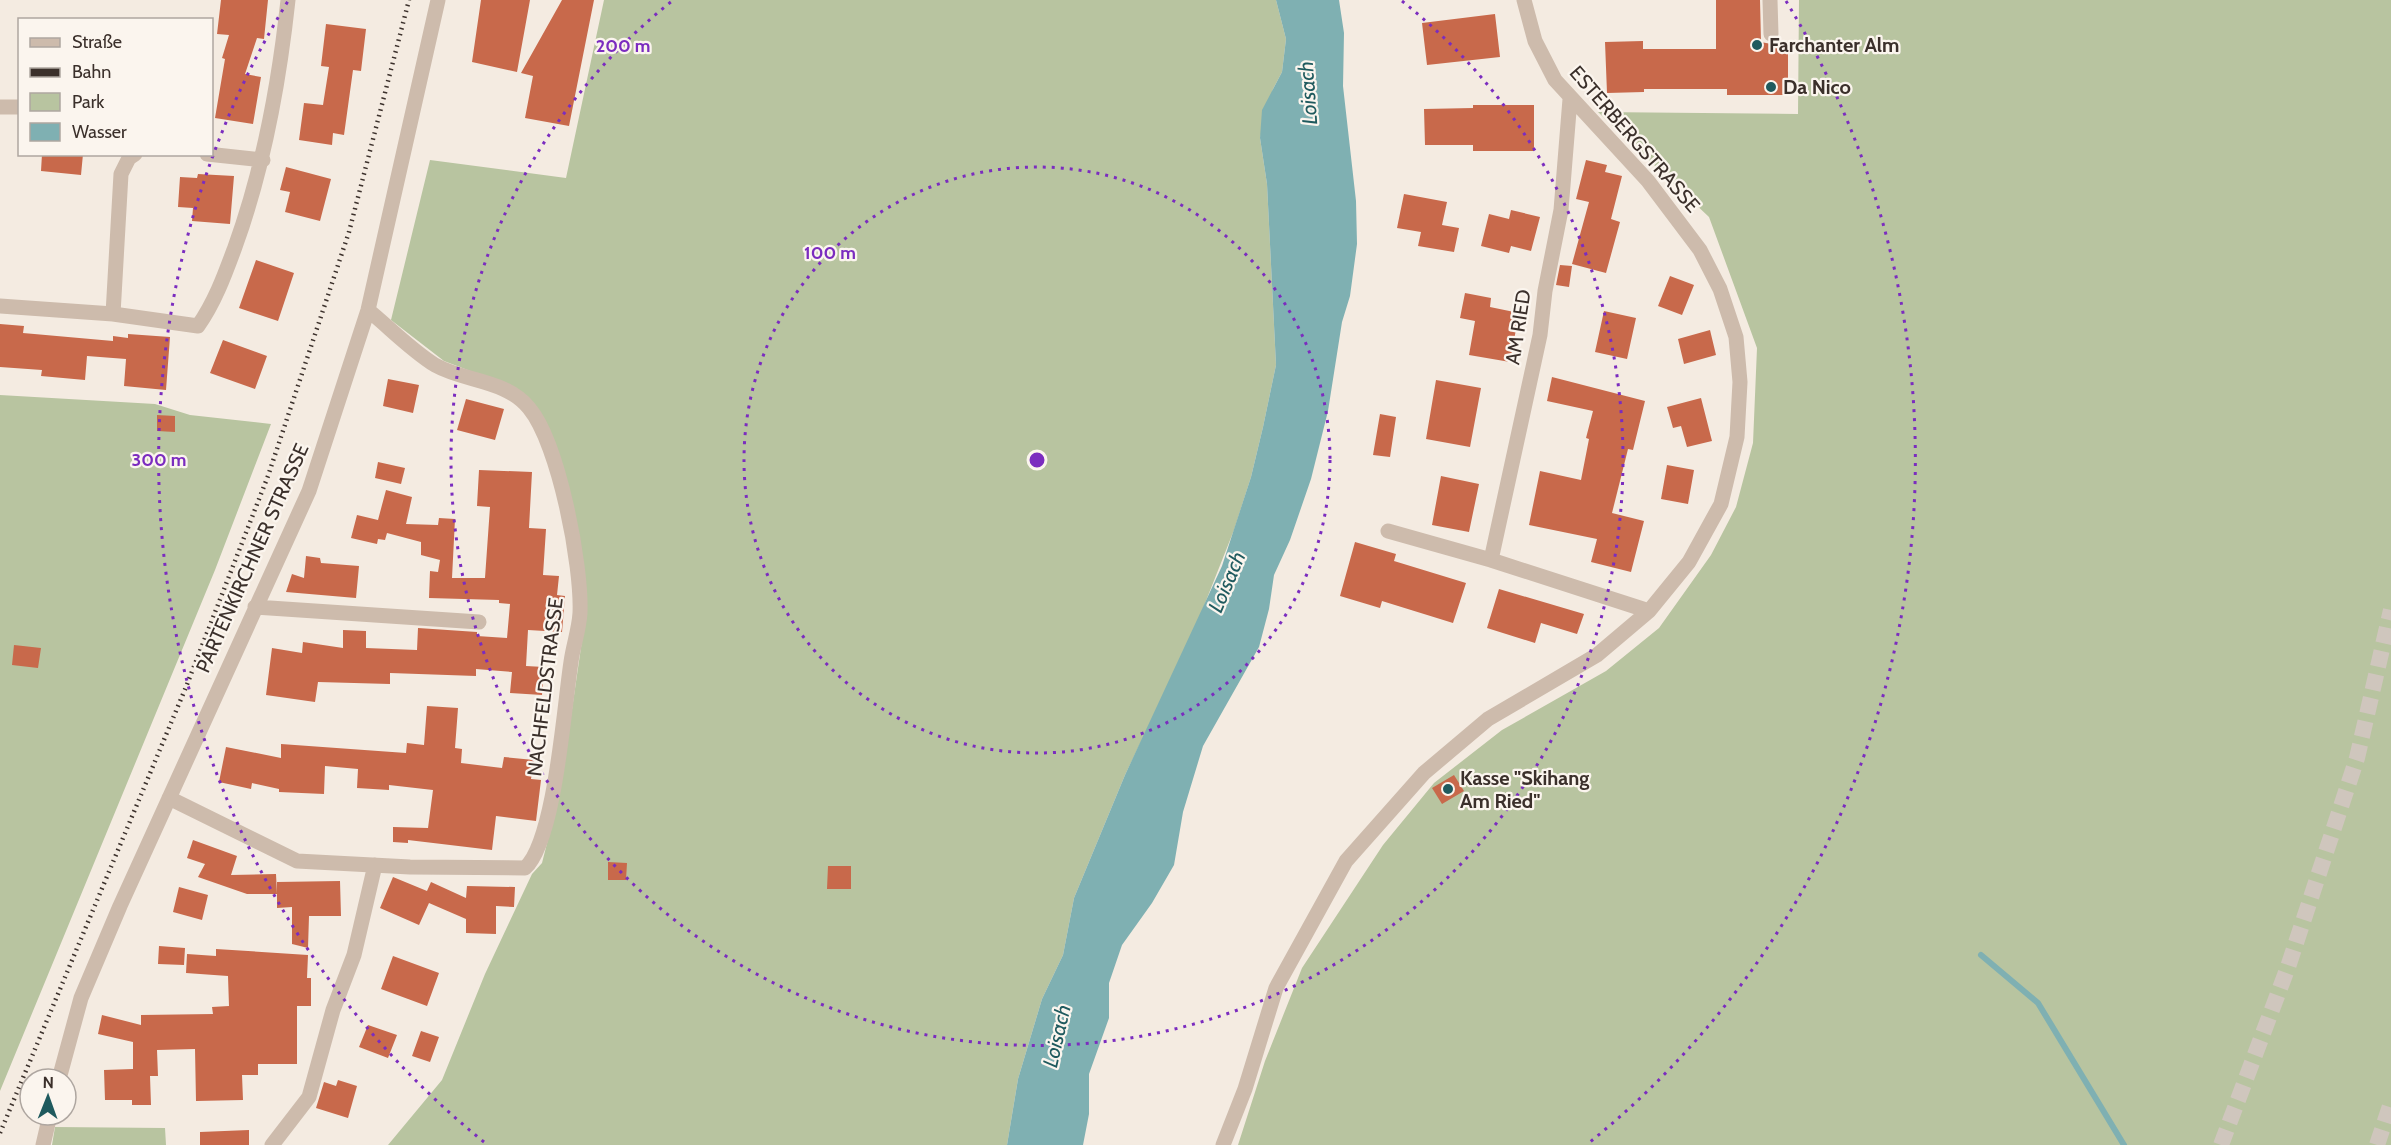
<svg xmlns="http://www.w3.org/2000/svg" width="2391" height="1145" viewBox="0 0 2391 1145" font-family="Cabin,sans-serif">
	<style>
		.green { fill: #b8c4a0 }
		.water { fill: #7fb0b2 }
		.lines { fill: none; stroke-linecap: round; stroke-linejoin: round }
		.stream { stroke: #7fb0b2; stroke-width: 6 }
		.building { fill: #c8694b }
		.trunk-tunnel { stroke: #cfc6bd; stroke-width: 16; stroke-dasharray: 16 8; stroke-linecap: butt }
		.minor { stroke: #cdbbac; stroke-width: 15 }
		.rail { stroke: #3b302b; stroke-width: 4.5; stroke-dasharray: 1.5 4.5; stroke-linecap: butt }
		.ring { fill: none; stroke: #7b2cbf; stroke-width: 3; stroke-dasharray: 3 6 }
		.poi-dot { fill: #1f5a5e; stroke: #fbf5ee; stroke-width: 2 }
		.labels { text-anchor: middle; stroke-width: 4.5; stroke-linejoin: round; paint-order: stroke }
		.poi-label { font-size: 20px; font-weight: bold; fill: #3b302b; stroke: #fbf5ee; text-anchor: start }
		.street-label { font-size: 20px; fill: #3b302b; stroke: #fbf5ee }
		.water-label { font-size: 21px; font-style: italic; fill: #1f5a5e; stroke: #fbf5ee }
		.centre { fill: #7b2cbf; stroke: #fbf5ee; stroke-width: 3 }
		.ring-label { font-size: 18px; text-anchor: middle; font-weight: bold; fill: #7b2cbf; stroke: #fbf5ee; stroke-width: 4.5; stroke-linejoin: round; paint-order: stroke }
	</style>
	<rect width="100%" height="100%" fill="#f4ebe1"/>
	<!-- green -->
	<path class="green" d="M604,0H1276L1286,39L1282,72L1273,89L1260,138L1267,184L1276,365L1263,427L1251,477L1234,530L1194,631L1125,775L1074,898L1063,955L1042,999L1018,1079L1007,1145H388L442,1080L485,974L532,874L542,863L560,792L586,613L559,461L507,385L444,361L391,320L430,160L566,178Z
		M1799,0H2391V1145H1238L1265,1061L1302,968L1383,845L1434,783L1502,730L1606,671L1659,628L1711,555L1736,507L1753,443L1757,348L1709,217L1598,112L1798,114Z
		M0,395L155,404L190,415L271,424L215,570L0,1091Z
		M55,1127L165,1128L166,1145H52Z"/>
	<!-- water -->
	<path class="water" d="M1276,0H1339L1344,33L1343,86L1356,201L1357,244L1350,296L1342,322L1328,411L1311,479L1290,540L1274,575L1269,609L1259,647L1203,746L1183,812L1174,865L1152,903L1122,945L1109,983V1018L1089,1074V1114L1083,1145H1007L1018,1079L1042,999L1063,955L1074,898L1125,775L1222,566L1251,477L1263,427L1276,365L1267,184L1260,138L1262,110L1282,72L1286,39Z"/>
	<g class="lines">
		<!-- stream -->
		<path class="stream" d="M1981,955L2038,1003L2124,1145"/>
	</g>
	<!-- building -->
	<path class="building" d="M221,0H268L264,39L257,38L245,74L261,77L253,124L215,118L225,59L222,58L229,35L217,34Z
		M481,0H530L517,72L472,62Z
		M562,0H594L569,126L525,118L533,76L521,73Z
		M1716,0H1760L1761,42L1771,44L1788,41V95H1727V89H1644V92L1607,93L1605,42L1643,41V49H1716Z
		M1495,14L1500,57L1427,65L1422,23Z
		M326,24L366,29L361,71L353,70L344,135L333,133L332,145L299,140L304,103L323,105L329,67L321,66Z
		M1473,105H1534V151H1473V145H1425L1424,109L1473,108Z
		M42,154H83L81,175L41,171Z
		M1586,160L1607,165L1605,172L1622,176L1611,219L1620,222L1606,273L1572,264L1589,202L1576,199Z
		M286,167L331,179L320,221L285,212L290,192L280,190Z
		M198,174L234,176L230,224L192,221L193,208L178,207L180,177L197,178Z
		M1404,194L1447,202L1442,225L1459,228L1454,252L1418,246L1421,232L1397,228Z
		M1511,210L1540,217L1531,251L1511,246L1509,253L1481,246L1489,214L1509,219Z
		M256,260L294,273L278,321L239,308Z
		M1560,265L1572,266L1569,287L1556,285Z
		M1670,276L1694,285L1682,315L1658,306Z
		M1465,293L1491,298L1490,307L1519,313L1510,362L1469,355L1475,321L1460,318Z
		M1604,311L1636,318L1627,359L1595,352Z
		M0,324L24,326L23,333L113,341V336L128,338V334L170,337L166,390L124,386L126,359L87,356L85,380L41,376L42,370L0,367Z
		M1710,330L1716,355L1684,364L1678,339Z
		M223,340L267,356L255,389L210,373Z
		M1552,377L1645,401L1633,450L1628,449L1612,513L1644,521L1631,572L1591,562L1597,539L1529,525L1540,471L1581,480L1589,439L1586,438L1593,411L1547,401Z
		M388,379L419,385L413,413L383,406Z
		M1436,380L1481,388L1470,447L1426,439Z
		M1701,398L1712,441L1687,447L1681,426L1673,428L1667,407Z
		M466,399L504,409L495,440L457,430Z
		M1380,414L1396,417L1390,457L1373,455Z
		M157,415L175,416V432L157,431Z
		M378,462L405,468L401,484L375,478Z
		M1667,465L1694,470L1688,504L1661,499Z
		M479,470L532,472L529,528L546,529L543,575L559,576L557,595L565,596L562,632L528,630L526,666L544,667L542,695L510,693L512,672L476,669V676L390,673V684L318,682L315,702L266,695L272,648L302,653L303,642L343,648V630L366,631V648L417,650L418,628L477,632V636L507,638L510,604L499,603V600L429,598L430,571L438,572L440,560L421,555V542L387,533L385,540L378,539L377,544L351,538L357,515L378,520L386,490L412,497L406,524L438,525L439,518L455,519L452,578H485L490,507L477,506Z
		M1441,476L1479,484L1469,532L1432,525Z
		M1355,542L1396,554L1394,561L1466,583L1453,623L1382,601L1380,608L1340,596Z
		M306,556L320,558L321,563L359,566L356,598L286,592L292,574L304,578Z
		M1499,589L1584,614L1577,634L1541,623L1535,643L1487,628Z
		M14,645L41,648L38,668L12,665Z
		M427,706L458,708L455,748L462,749L461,763L502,768L504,757L534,760L531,779L541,780L536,821L496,816L492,850L408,840V843L393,842V827L428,828L433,790L389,785V790L357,788L358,769L325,766L324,794L279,792V789L252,783L251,789L219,782L226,747L281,758V744L406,753L407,743L424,745Z
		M1454,775L1464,791L1442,804L1432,788Z
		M193,840L237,856L231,875L276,874L277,894H247L198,877L205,864L187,858Z
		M608,862L627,863L626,880H608Z
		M828,866H851V889H827Z
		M393,877L427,891L431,882L466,898L467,886L515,887L514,907L496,906V934L466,933V919L429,903L419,925L380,908Z
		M340,881L341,916H309L308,948L292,944V907L277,908V882Z
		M179,887L208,895L202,920L173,912Z
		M159,946L185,948L184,965L158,964Z
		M216,949L308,955L307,978H311V1006H297V1064H258V1075H242L243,1100L196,1101L195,1049L157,1050L158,1076H150L151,1105H132V1100H105L104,1070L133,1069V1042L98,1034L102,1015L141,1025V1015L213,1014L212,1007L229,1006L228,976L186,973L187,954L216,956Z
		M393,956L439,973L427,1006L381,989Z
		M368,1025L397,1035L388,1058L359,1047Z
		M421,1031L439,1037L430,1062L412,1056Z
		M338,1080L357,1086L348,1118L316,1108L324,1082L336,1086Z
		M249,1130V1145H200V1132Z"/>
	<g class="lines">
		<!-- trunk-tunnel -->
		<path class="trunk-tunnel" d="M2221,1145L2288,967L2357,758L2391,610
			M2377,1145L2391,1103"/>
		<!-- minor -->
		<path class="minor" d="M1770,0L1771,34
			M0,107H20
			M207,154L263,160
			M0,306L113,314L121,174L129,158L135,154
			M113,314L198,326C215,302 225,274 235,247C264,167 279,84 288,0
			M1388,531L1491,560L1649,611
			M1491,560L1540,335L1545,291L1561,210L1570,99
			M255,607L479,622
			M169,798L297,861L410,867L525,868C555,841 564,707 571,662C573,646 579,630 580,613C582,566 559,444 529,408C505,379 465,382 435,365C411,350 390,328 368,310
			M59,1079L81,998L120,906L309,491L368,310L438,0
			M43,1145L50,1115
			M272,1145L309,1097L333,1010L354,955L375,865
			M1223,1145L1245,1089L1276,988L1346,861L1424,773L1488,719L1597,655L1649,611L1689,562L1721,504L1737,437L1740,382L1736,337L1720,289L1700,250L1648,181L1555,80L1535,41L1524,0"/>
		<!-- rail -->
		<path class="rail" d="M0,1133L186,687L268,476L349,232L409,0"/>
	</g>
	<!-- distance rings -->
	<g class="ring">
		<circle cx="1037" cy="460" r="293"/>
		<path d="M1402 1A586 586 0 1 1 672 1"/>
		<path d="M484 1142A878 878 0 0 1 288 1M1786 1A878 878 0 0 1 1590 1142"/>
	</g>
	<!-- markers -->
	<g class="poi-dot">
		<circle cx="1757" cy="45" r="6"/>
		<circle cx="1771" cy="87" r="6"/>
		<circle cx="1448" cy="789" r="6"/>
	</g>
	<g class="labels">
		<!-- poi labels -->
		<g class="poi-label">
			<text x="1769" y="52">Farchanter Alm</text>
			<text x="1783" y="94">Da Nico</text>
			<text x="1460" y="785">Kasse "Skihang<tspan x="1460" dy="23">Am Ried"</tspan></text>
		</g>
		<!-- street labels -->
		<g class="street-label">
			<text transform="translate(1635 139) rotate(49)" y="7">ESTERBERGSTRASSE</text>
			<text transform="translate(1518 327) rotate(-81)" y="7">AM RIED</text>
			<text transform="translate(252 558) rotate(-66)" y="7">PARTENKIRCHNER STRASSE</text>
			<text transform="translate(545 687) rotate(-83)" y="7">NACHFELDSTRASSE</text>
		</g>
		<!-- water labels -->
		<g class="water-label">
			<text transform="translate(1308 93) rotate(-94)" y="7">Loisach</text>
			<text transform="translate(1227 582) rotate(-67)" y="7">Loisach</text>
			<text transform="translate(1057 1036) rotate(-77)" y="7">Loisach</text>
		</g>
	</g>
	<circle cx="1037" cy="460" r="9" class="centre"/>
	<g class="ring-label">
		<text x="623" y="52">200 m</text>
		<text x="830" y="259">100 m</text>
		<text x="159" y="466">300 m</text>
	</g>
	<!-- legend -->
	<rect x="18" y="18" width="195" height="138" fill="#fbf5ee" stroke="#aea6a0" stroke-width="1.5"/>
	<rect x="30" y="38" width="30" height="9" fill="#cdbbac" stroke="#aea6a0" stroke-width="1.5"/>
	<text x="72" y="48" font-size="18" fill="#3b302b">Straße</text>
	<rect x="30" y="68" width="30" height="9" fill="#3b302b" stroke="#aea6a0" stroke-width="1.5"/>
	<text x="72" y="78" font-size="18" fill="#3b302b">Bahn</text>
	<rect x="30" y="93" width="30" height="18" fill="#b8c4a0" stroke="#aea6a0" stroke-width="1.5"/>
	<text x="72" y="108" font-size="18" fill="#3b302b">Park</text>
	<rect x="30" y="123" width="30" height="18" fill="#7fb0b2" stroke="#aea6a0" stroke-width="1.5"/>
	<text x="72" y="138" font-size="18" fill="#3b302b">Wasser</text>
	<!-- north arrow -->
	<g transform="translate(48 1097) rotate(1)"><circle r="28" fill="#fbf5ee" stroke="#aea6a0" stroke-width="1.5"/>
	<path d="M0-4.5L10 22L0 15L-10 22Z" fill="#1f5a5e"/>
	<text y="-9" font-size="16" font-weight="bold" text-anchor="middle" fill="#3b302b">N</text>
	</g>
</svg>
